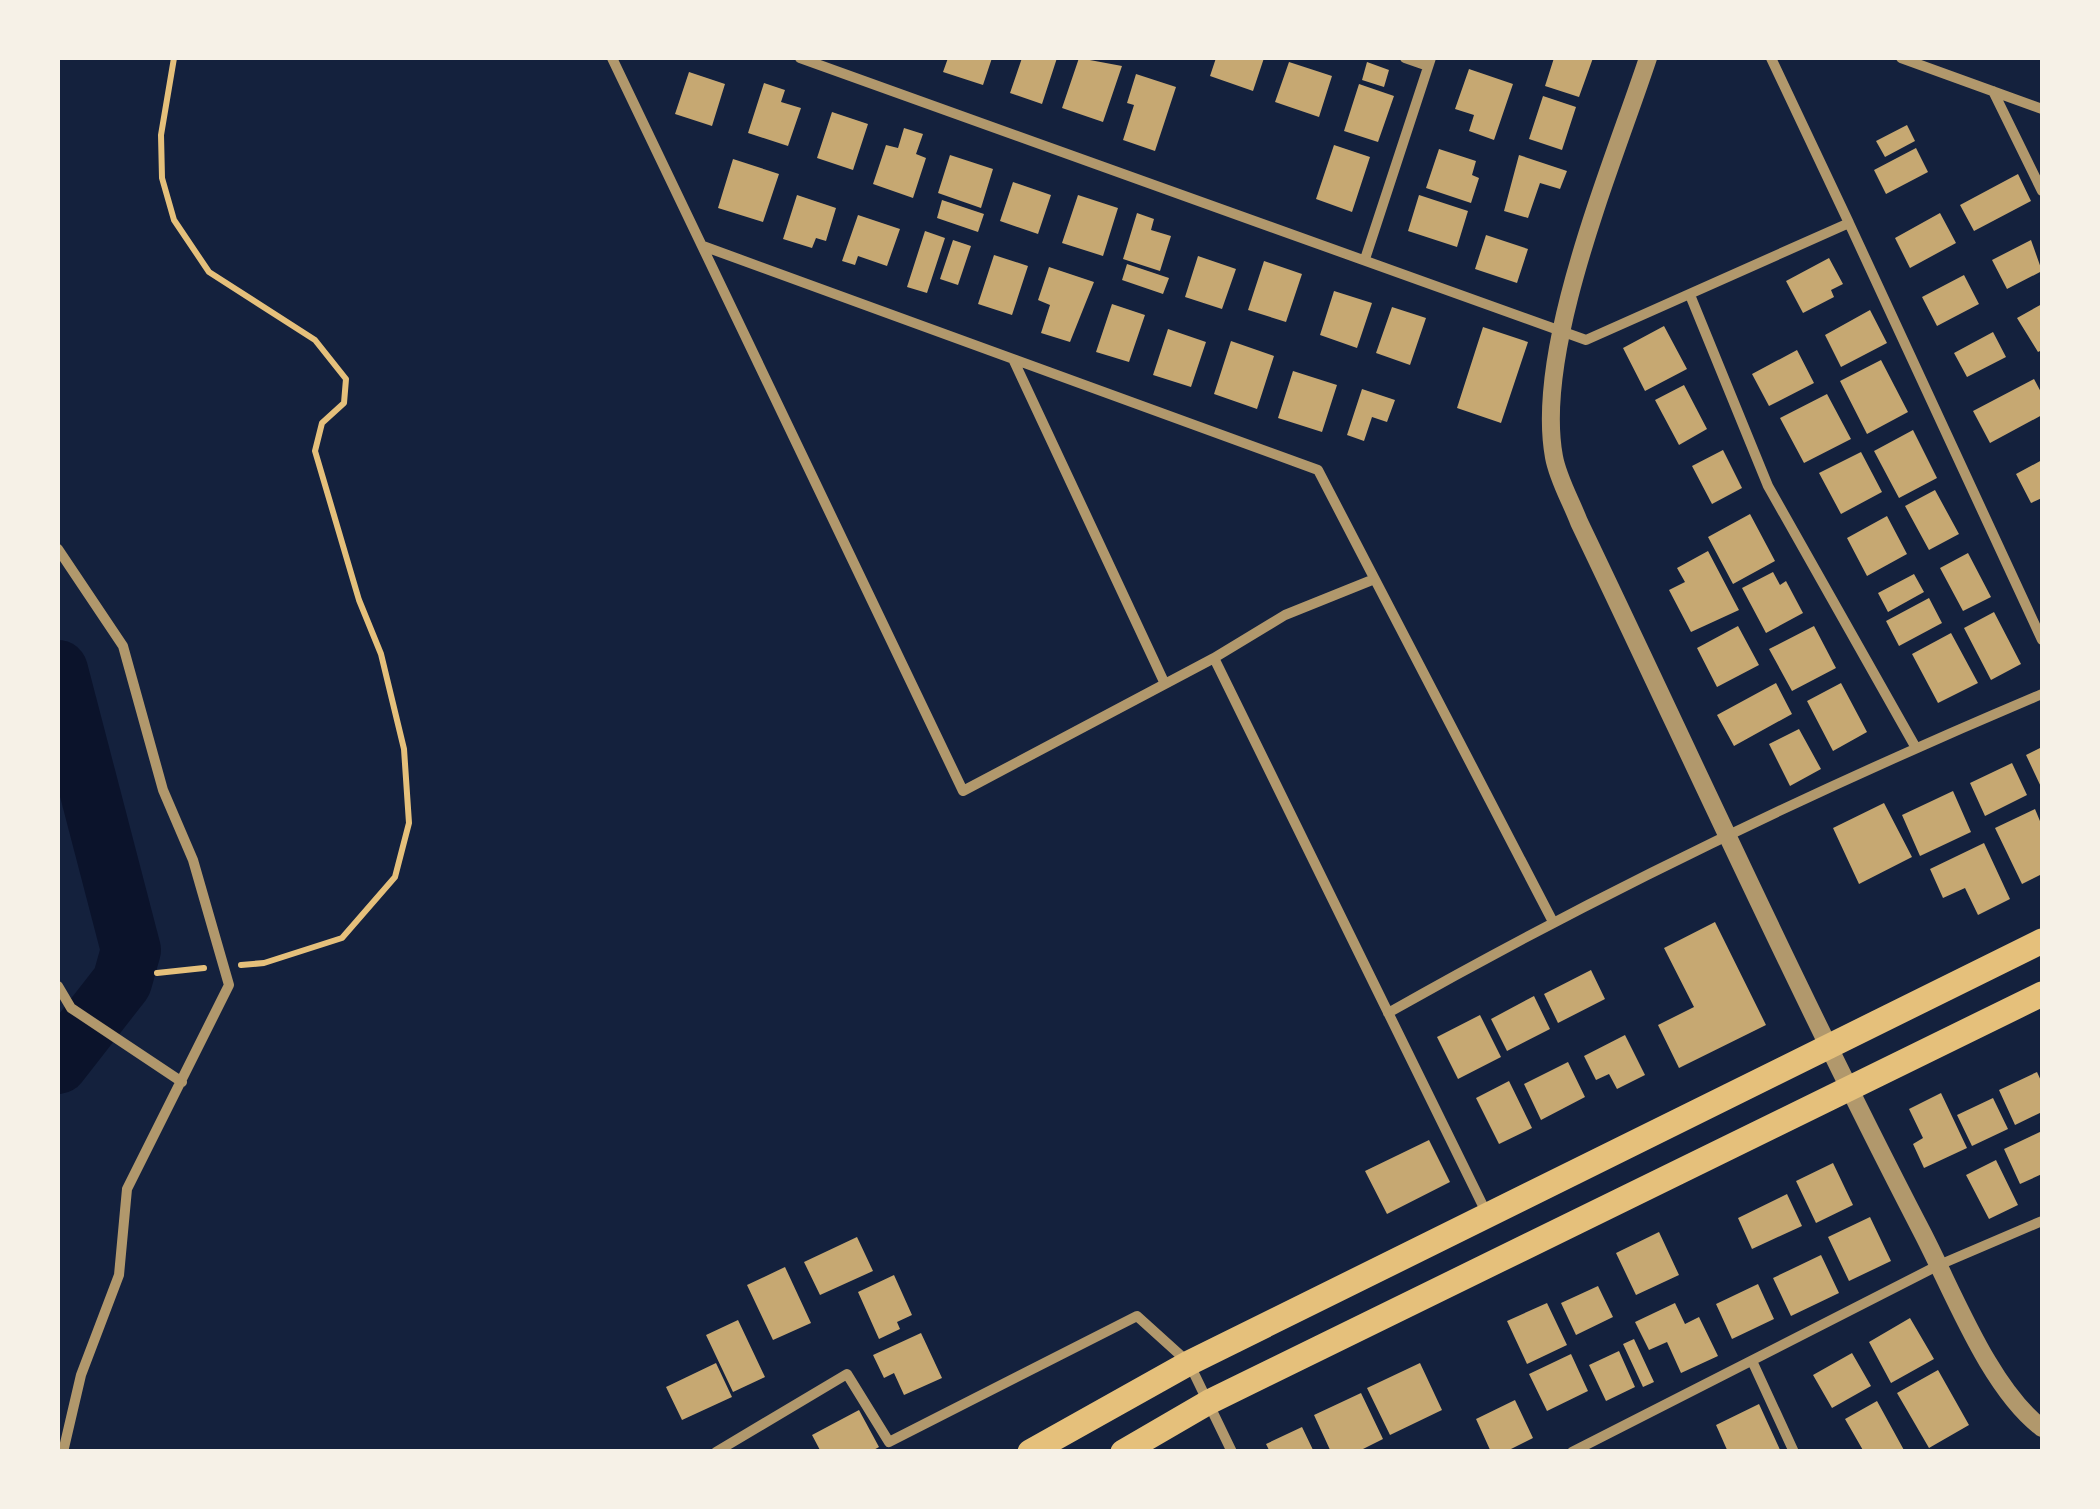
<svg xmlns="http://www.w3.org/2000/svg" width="2100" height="1509" viewBox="0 0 2100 1509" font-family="'IBM Plex Sans',sans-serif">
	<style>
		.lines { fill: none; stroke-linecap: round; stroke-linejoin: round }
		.river { stroke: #0b132b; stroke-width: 60 }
		.building { fill: #c6a872 }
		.path { stroke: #e5c07b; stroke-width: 6 }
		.minor { stroke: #b1986c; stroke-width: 10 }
		.tertiary { stroke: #b1986c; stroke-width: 18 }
		.primary { stroke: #e5c07b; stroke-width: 25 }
	</style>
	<rect width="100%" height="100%" fill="#14213d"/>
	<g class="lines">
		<!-- river -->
		<path class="river" d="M58,670L131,950L122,982L58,1064"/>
	</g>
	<!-- building -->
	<path class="building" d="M948,58H992L983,85L943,72Z
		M1022,58H1057L1042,104L1010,93Z
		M1079,58L1122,66L1103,122L1062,108Z
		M1216,58H1264L1253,91L1210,76Z
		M1554,58H1593L1579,97L1545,86Z
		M1289,62L1332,76L1319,117L1275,102Z
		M1367,62L1389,70L1384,87L1362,80Z
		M1469,69L1513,84L1494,140L1469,131L1474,115L1455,109Z
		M689,72L725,84L712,126L675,114Z
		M1136,74L1176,87L1155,151L1123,140L1134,105L1127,103Z
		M764,83L785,90L781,102L801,108L788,146L748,133Z
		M1359,84L1394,96L1378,142L1344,131Z
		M1543,96L1576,107L1562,150L1529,139Z
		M832,112L868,124L853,170L817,158Z
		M1907,125L1915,141L1885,157L1876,141Z
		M904,128L923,134L916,154L926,158L913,198L873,184L886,145L898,148Z
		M1334,145L1370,157L1352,212L1316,199Z
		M1916,148L1928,172L1886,194L1874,170Z
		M1439,149L1476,161L1472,175L1479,178L1471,203L1426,188Z
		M950,155L993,169L981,208L938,193Z
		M1519,155L1567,171L1560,189L1540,183L1528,218L1504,211Z
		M733,159L779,174L763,222L718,208Z
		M2018,174L2031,201L1974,231L1960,205Z
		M1013,182L1051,195L1038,234L1000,221Z
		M797,195L836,208L826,241L816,238L812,248L783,239Z
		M1078,195L1118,208L1103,256L1062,243Z
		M1419,195L1468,211L1457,247L1408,231Z
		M942,200L984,214L978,232L937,218Z
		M1137,213L1154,219L1151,230L1171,236L1160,271L1123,259Z
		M1940,213L1956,243L1910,268L1895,238Z
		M858,215L900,229L887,266L858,256L855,265L842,261Z
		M925,231L945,238L927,293L907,287Z
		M1486,235L1528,249L1517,283L1475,269Z
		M953,240L971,246L958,285L940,279Z
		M2031,240L2042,271L2007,289L1992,260Z
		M994,255L1028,266L1012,315L978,304Z
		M1198,256L1236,269L1222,309L1185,297Z
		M1829,258L1843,284L1831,290L1834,297L1803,313L1786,281Z
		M1264,261L1302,274L1286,322L1248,310Z
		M1127,264L1169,278L1163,294L1122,280Z
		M1049,267L1094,282L1070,342L1041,333L1050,305L1038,300Z
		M1964,275L1979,304L1937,326L1922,297Z
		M1334,291L1372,303L1357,348L1320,335Z
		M1112,304L1145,315L1129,362L1096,352Z
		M2042,304V350L2038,352L2017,318Z
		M1392,307L1426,318L1410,365L1376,353Z
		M1870,310L1887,343L1841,367L1825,335Z
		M1664,326L1687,369L1645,391L1623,348Z
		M1483,327L1528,342L1501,423L1457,408Z
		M1168,329L1206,342L1191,387L1153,375Z
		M1993,332L2006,357L1967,377L1954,353Z
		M1231,341L1274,356L1257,409L1214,394Z
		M1797,350L1814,383L1769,406L1752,374Z
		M1881,360L1908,412L1867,434L1840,381Z
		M1293,371L1337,385L1322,432L1278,418Z
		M2034,379L2042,394V415L1990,443L1973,411Z
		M1684,385L1707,429L1679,445L1655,400Z
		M1362,389L1395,400L1387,422L1372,417L1364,441L1347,435Z
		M1827,394L1851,439L1804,463L1780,418Z
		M1913,430L1937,478L1899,498L1874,451Z
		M1723,450L1742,488L1712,504L1692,466Z
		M1861,452L1882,492L1841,514L1819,473Z
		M2042,460V498L2031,503L2016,474Z
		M1935,490L1959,534L1929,550L1905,506Z
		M1750,514L1775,561L1733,584L1708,537Z
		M1887,516L1907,554L1867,576L1847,538Z
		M1708,551L1739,610L1691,632L1669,590L1685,582L1677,568Z
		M1968,553L1991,597L1963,611L1940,568Z
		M1773,572L1780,585L1786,581L1803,613L1766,633L1742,588Z
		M1914,574L1924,592L1888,612L1878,593Z
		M1929,598L1942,623L1899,646L1886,621Z
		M1994,612L2021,664L1991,680L1964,628Z
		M1738,626L1759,665L1717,687L1697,648Z
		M1814,626L1836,668L1792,691L1769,649Z
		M1951,633L1978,683L1938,703L1912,654Z
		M1776,683L1792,714L1734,746L1717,715Z
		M1841,683L1867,732L1833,751L1807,701Z
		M1799,729L1821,769L1790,786L1769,744Z
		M2042,747V789L2026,755Z
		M2012,763L2027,795L1985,816L1970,783Z
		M1953,791L1971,832L1920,856L1902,815Z
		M1884,803L1912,857L1859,884L1833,828Z
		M2035,809L2042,826V874L2022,884L1995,828Z
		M1984,843L2010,899L1978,915L1965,888L1943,898L1930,869Z
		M1715,922L1766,1025L1679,1068L1658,1025L1694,1007L1664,948Z
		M1591,970L1605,999L1558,1023L1544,994Z
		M1534,996L1550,1029L1507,1051L1491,1019Z
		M1480,1015L1501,1057L1458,1079L1437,1037Z
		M1625,1035L1645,1075L1617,1089L1609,1074L1596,1080L1584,1056Z
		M1568,1062L1585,1097L1541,1120L1524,1084Z
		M2037,1072L2042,1083V1112L2015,1125L1999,1090Z
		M1509,1081L1532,1128L1499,1144L1476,1098Z
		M1941,1093L1967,1148L1924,1168L1913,1144L1923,1138L1909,1109Z
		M1993,1098L2008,1129L1972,1146L1957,1115Z
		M2042,1131V1174L2020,1184L2004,1149Z
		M1429,1140L1450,1182L1387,1214L1365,1171Z
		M1996,1160L2018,1205L1989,1219L1966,1175Z
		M1833,1163L1853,1205L1816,1223L1796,1181Z
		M1787,1194L1802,1226L1752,1249L1738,1218Z
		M1870,1217L1891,1261L1849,1281L1828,1237Z
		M1659,1232L1679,1275L1636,1295L1616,1253Z
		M857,1237L873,1271L820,1295L804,1262Z
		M1821,1255L1839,1293L1791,1316L1773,1278Z
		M785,1267L811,1323L773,1340L747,1285Z
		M894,1275L912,1315L897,1322L900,1329L879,1339L858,1292Z
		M1758,1284L1774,1319L1732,1339L1716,1304Z
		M1598,1286L1613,1317L1576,1335L1561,1303Z
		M1547,1303L1567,1345L1527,1364L1507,1321Z
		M1675,1303L1685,1324L1699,1317L1718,1356L1681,1373L1667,1342L1649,1350L1635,1322Z
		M1910,1318L1934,1359L1891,1383L1869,1342Z
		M738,1320L765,1377L733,1392L706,1335Z
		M921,1333L942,1378L904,1395L894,1373L884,1378L873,1355Z
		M1634,1339L1654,1382L1643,1387L1623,1344Z
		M1619,1351L1635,1387L1606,1401L1589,1365Z
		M1852,1353L1871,1386L1832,1408L1813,1375Z
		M1571,1354L1588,1391L1547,1411L1529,1374Z
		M716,1363L732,1397L682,1420L666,1387Z
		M1420,1363L1442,1410L1390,1435L1367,1388Z
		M1938,1370L1969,1425L1929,1448L1897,1393Z
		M1361,1393L1383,1439L1357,1452H1331L1314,1415Z
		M1515,1400L1533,1438L1505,1452H1491L1476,1419Z
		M1877,1401L1905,1452H1864L1845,1419Z
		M1759,1404L1781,1452H1728L1716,1425Z
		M859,1410L879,1447L870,1452H821L812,1435Z
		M1302,1427L1314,1452H1270L1266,1444Z"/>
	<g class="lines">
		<!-- path -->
		<path class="path" d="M174,58L161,135L162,178L174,220L209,272L315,340L346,379L344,403L322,423L315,451L359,600L381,654L404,749L409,823L395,877L342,938L264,963L241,965
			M157,973L204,968"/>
		<!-- minor -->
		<path class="minor" d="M612,58L963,791L1214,658L1487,1214
			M800,58L1586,340L1849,223L1771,58
			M1405,58L1428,66
			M1901,58L2042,109
			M1993,91L2042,191
			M1849,223L2042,640
			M703,246L1318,470L1552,920
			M1365,259L1431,58
			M1690,295L1768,486L1916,748
			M1013,359L1165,684
			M58,549L123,646L163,790L193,860L229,985L127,1189L119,1275L81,1375L63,1452
			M1214,658L1285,615L1372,580
			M58,986L71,1008L182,1082
			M1388,1013C1599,893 1819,788 2042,694
			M1753,1363L1794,1452
			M716,1452L847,1374L889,1442L1137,1316L1189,1363L1232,1452
			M1572,1452L1939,1265L2042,1221"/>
		<!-- tertiary -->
		<path class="tertiary" d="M1648,58C1613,164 1534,349 1554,457C1558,479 1571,501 1579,522C1692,758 1800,997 1921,1230C1953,1291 1989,1388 2042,1428"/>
		<!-- primary -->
		<path class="primary" d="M1030,1452L1189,1363L2042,941
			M1123,1452L1209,1402L2042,994"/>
	</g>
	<!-- border -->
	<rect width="2100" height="1509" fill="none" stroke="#f6f1e7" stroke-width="120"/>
</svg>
